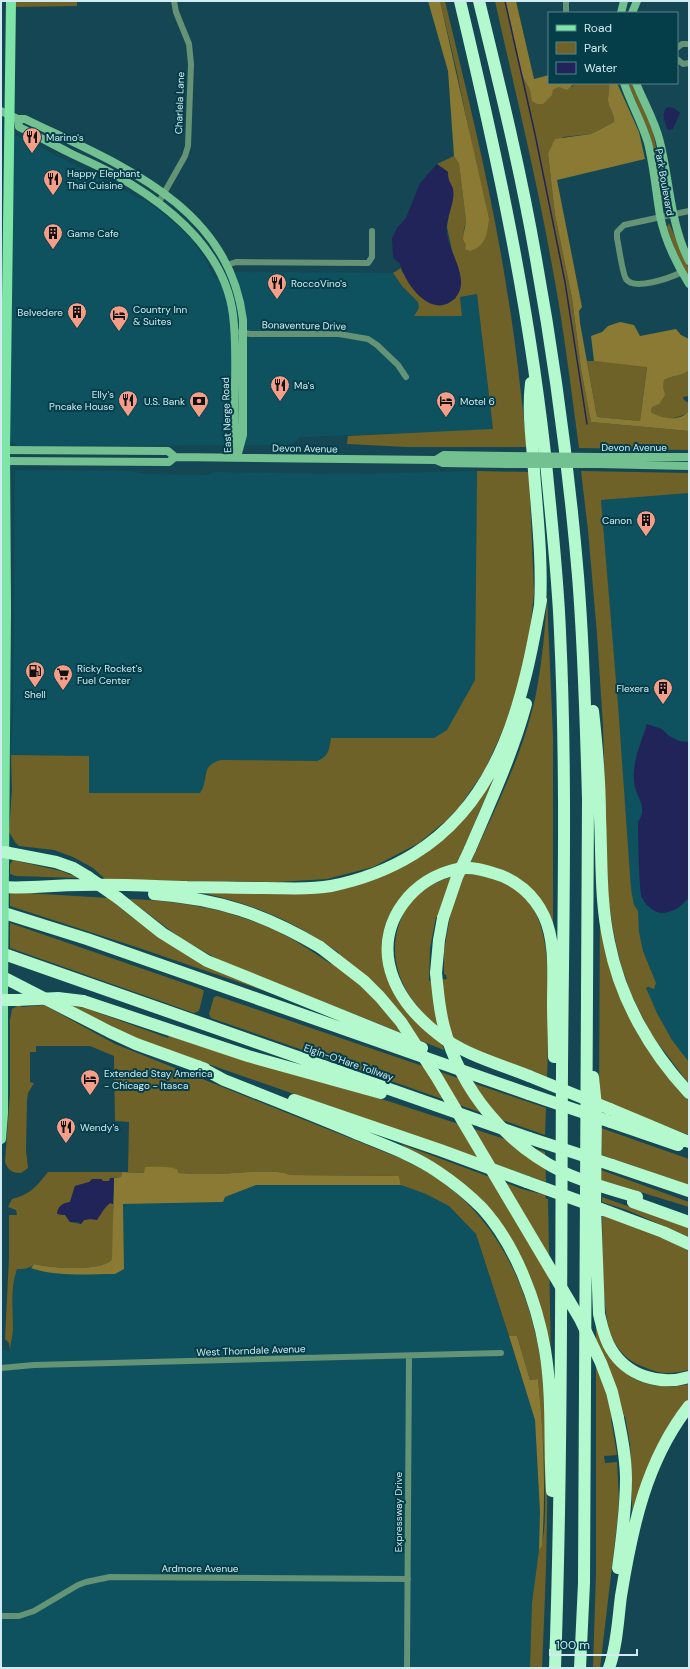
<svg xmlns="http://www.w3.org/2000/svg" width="690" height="1669" viewBox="0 0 690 1669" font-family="'DM Sans',sans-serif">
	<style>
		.built { fill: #0e5260 }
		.green { fill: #6f6229; fill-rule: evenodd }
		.forest { fill: #8b7a33 }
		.water { fill: #202458 }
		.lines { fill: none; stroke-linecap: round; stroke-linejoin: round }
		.stream { stroke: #202458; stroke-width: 1.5 }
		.street { stroke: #649375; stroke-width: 6 }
		.secondary { stroke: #73c191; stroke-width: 8 }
		.primary { stroke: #7ee5a7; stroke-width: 10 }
		.highway { stroke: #b4f9cd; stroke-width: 12 }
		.secondary-bridge { stroke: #73c191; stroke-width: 8 }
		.primary-bridge { stroke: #7ee5a7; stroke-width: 10 }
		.highway-bridge { stroke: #b4f9cd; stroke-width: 12 }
		.labels { text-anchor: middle; stroke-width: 4; stroke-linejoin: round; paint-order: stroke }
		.street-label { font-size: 10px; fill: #d2ebf2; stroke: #053d48 }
		.poi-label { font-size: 10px; fill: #d2ebf2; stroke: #053d48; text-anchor: start }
	</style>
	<rect width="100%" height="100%" fill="#144753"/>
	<!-- built -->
	<path class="built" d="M8,136H18L147,202L164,214L182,230L192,240L206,261L215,279L236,272L393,273L402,286L418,302L419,308L414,315L462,316L460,297L477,294L493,430L300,437L291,445L18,446L11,441L9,435Z
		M15,470L131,471L144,474L208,475L213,472L349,474L477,471L475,680L447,730L434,738H331L328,752L324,759L317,761L221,760L205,772L204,788L200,793H88L89,756L11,755L13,713Z
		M689,493V1062L672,1040L657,1013L645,987L651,988L650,966L643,951L639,932L638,911L634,905L631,889L618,704L601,500Z
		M256,1185H401L426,1194L449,1206L476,1234L535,1420L540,1513L539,1550L532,1603L530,1668H1V1350L10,1351L13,1331L12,1308L14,1278L17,1269L31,1268L40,1271L124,1269L123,1204L223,1202L224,1197Z"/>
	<!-- green -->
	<path class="green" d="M15,1H77V6L15,7Z
		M440,1H445C468,97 492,193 507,291C516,343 521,395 527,447H407L347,444L348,436L493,429L477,294L460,297L462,316H414L419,308L418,302L402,286L393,273L401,268L402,272L447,304L456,298L453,255L447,227L453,189L448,181V172L437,164L454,156L459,164L466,221L463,233L481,189L456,68Z
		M495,1H504L521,74L530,90L533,101L551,95L553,90L559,87H572L575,83H609C610,89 608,94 608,100C608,108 615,114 614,122L591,134L563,137L548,154L555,215L572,298L581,369L591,422L689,431V450L579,448C571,389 564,329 553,271C537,180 515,91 495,1Z
		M628,83H632L653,131L667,207L665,209L663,207L649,133Z
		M669,223L689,269V278L675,250L667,227Z
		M587,361H595L647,366L640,421L597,417Z
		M689,370V396L683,397L684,400L689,403V411L687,414L670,419L658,417L651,412L652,407L659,403L664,380C672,375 682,376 689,370Z
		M477,471L529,472L534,593L530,629L519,683L505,725L485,770L455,813L419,843L373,867L327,879L277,882L106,880L93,868L73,857L54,850L19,846L15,842L9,832L12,789L11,755L89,756V793H200C210,779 199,766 221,760L317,761C329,757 329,749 331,738H434L447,730L475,680Z
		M581,471L689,473V493L601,500L618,704L631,889L634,905L638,911L639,932L643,951L656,983L654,989L648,987L646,988L657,1013L672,1040L689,1062V1084L651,1034L631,994L620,962L613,930L608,898L603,726L597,634L588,530Z
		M547,596L553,737V929L507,872L488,866L470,864C494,811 522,757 535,699C542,665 545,631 547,596Z
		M499,766L456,866L408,890L384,964L442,1043L444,1050L219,960L180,938L129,899C188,901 246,912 297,942C309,949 320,957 331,964L339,953C291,919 249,902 192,891L294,893L400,868Z
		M13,860L61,871L79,878L16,876L10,874V864Z
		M465,874C546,874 549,944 548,1005C548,1030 548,1054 547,1078C517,1066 483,1056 455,1039C414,1014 381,968 401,919C412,892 438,878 465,874ZM450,916L444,951V974L446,975L447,979L429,981L430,948L436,917Z
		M10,892L108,898L132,917L306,1005L139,948L10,906Z
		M600,911L604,940L677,1088L689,1101V1135L599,1100Z
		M10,923L201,989L204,991L199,1011L194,1013L10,948Z
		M217,996L546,1108L545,1135L211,1018L209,1014L214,997Z
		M19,1005L22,1007L44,1005L115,1044L402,1159C417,1167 433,1174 446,1185C509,1232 538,1313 544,1389C546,1413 546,1438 547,1462C548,1531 545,1599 542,1668H530L532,1603L539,1550C552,1533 541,1407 538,1379L530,1380L517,1336H509L476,1234L449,1206L426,1194L401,1185L399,1176L290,1175C276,1168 232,1174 215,1174C202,1174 190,1174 177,1173V1169C169,1167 163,1169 156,1167L144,1173L128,1172L129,1122L115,1121L114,1056L90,1046H36V1052H30V1082L34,1083L28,1093L27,1100L26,1150L28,1168L21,1173C12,1173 8,1170 5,1162L10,1094V1020L12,1009Z
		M69,1005L85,1008L168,1038L169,1036L231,1056L391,1102L545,1152L546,1182L145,1042L128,1035Z
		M601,1128L689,1159V1185L602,1155Z
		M401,1144L522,1189L545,1195L546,1199H548L551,1362L510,1238Z
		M601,1170L689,1202V1207L601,1180Z
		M48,1172H122L121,1177L111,1178L109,1181H103L101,1179L75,1186L70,1202L57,1214L65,1215L70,1222L81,1224L84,1220L90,1219L110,1203L113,1204V1260C100,1272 51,1268 34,1264C29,1269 24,1269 17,1269C10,1288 13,1309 13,1329C13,1336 10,1344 10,1351L9,1343L5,1339L9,1258V1215H17L16,1210L8,1207L12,1199C31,1194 36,1187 48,1172Z
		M602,1197L689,1228V1237L627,1210L602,1202Z
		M602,1215C632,1225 662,1236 689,1251V1370C671,1374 662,1375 644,1367C630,1362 621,1354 613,1340C601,1317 603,1244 602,1215Z
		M596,1321C601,1331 613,1360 620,1368C637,1386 666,1390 689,1384V1399L684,1404L648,1467L632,1511V1477L630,1444L625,1416L611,1419L617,1455L604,1456L605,1463L617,1462L619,1500L617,1524L600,1668H593L596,1573Z"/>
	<!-- forest -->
	<path class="forest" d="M428,1H440L489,219C487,234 486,246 470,251L465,249L466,245L463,239L466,221L459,164L454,156L448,71Z
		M504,1H516L534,79L549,75V83H575L567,90L559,87L553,90L552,95L543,104H537L532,101L530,90L521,74Z
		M609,83H617L639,132L645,159L557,180L582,307L579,311L580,323L597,417L640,421L647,367L594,361L591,336L602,332L608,326L620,322L634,325L640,336L676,329L681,335L689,339V370C683,376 672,375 664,380L663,387L665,395L659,404L652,407L651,412C660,419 681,422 689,411V431L591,422L581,369L572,298L555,215L548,154L555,139L591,134L614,122C615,114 608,108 608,100C608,94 610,89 609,83Z
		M145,1167C155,1167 167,1166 177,1169L178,1173C190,1174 203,1174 215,1174C232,1174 276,1168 290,1175L399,1176L401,1185H256L225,1197L223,1202L123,1204L124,1269L115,1274C88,1274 56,1277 31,1268L34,1264C50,1268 100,1272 112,1260L114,1178L121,1177L122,1172L144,1173Z
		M509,1336H517L530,1380L538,1379C544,1435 546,1490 542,1546L539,1550L540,1512L535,1420Z"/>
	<!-- water -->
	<path class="water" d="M668,107L674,108L680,113L673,129L669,130L667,129C665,121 660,112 668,107Z
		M437,164L448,172C448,182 451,182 453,189C456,204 444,219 447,235C450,251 462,268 461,285C460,293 456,298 450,302C429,316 405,283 401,266C400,262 395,261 393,257L392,238L397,228L406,218L420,183Z
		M647,724L662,729L669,736L679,741L689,742V897C682,906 675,911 664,913C655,914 646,905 642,898C639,894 638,832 638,822C649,806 635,797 634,781C632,762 641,743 647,724Z
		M110,1178H114L113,1204L110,1203C105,1207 101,1214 97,1220L90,1219L84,1220L81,1224L78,1222H70L65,1215L57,1214C58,1206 62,1203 70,1202L75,1186L89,1182L92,1179H101L103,1181H109Z"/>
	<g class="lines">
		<!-- stream -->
		<path class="stream" d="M505,1L535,134L565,282L587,424"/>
		<!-- street -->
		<path class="street" d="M566,13V1
			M677,48L682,44H689
			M677,59L683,64L689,63
			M159,202L185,156L188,146L191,64L189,44L176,12L174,1
			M227,265L236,262L368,263L372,257V231
			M682,272C670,278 634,291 626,279C622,272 619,247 617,238V232L624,225L689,211
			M240,332L250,334H339L368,339L377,345L398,365L406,377
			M1,1368L34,1365L501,1353
			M1,1616H19L34,1611L78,1585L86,1582L110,1577L408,1579
			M407,1668L409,1356"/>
		<!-- secondary -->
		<path class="secondary" d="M621,13L624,1
			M632,13L637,1
			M624,83C631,104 642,122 648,143C654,167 656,192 660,216C665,240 676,263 689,284
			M636,83C644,103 655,121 660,142C670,182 670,223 689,261
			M1,111L18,119H25C117,164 229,204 243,320V435L237,457
			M18,119L19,127C36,135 52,144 68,152C84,160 101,167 117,176C170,206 225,250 233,315C239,361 231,409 237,455
			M1,450L168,451L175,457L436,460L443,463L507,464
			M597,457H689
			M436,460L444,455L506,456
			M1,461L169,462L175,457
			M598,464L689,466"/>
		<!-- primary -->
		<path class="primary" d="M4,866L6,609L5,450L11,1
			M1,1139L3,1113V987"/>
		<!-- highway -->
		<path class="highway" d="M460,1C497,156 531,313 547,473C552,526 558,579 560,632C567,778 563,924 562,1070C561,1269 562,1469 555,1668
			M479,1C500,87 521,172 536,259C555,364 569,470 578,576C584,650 586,725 588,799L584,1583L580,1668
			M531,383C528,408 531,432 533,457C536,504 543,559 540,606
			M593,711C597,747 600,782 600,817C602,859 600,901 609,942C620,999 650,1051 689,1093
			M470,849C491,800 512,755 526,704
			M4,852L56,862L73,868L88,877
			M1,887C28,889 53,885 80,885C116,884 152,886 187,887C214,887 240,888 266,888C288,888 309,890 331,886C361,880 388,870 414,854C503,799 524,696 541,600
			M154,894C219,899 264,914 320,947
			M118,898L162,933L207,961L422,1048
			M1,912L87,939L529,1094
			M1,953L529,1138
			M436,973L439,940L443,918
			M1,976L110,1032L136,1044L205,1069
			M3,1000H17
			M83,1001L248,1056L381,1093
			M198,1066L224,1080C267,1097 310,1114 353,1132C381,1144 412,1154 438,1172C453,1182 469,1195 482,1208C515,1244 537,1302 545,1350C553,1397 549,1444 552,1491
			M529,1076C499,1064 464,1055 438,1034C416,1017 395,993 389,964C380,919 414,878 457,869C469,866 481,869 493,873C516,879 534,895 544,916C556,942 553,975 553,1003C553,1021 554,1039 554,1057
			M593,1077L596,1106L595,1207L599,1314C602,1326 604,1338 611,1349C627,1376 660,1386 689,1377
			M294,1100L440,1150L527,1182
			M610,1109L689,1142
			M611,1122L678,1145
			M612,1165L689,1191
			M633,1202L689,1222
			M596,1207L663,1232L689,1244
			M618,1418C622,1438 626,1458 626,1479C626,1509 622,1538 618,1568
			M609,1668C617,1646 618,1619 621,1596C632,1528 646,1461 689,1406"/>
		<!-- secondary-bridge -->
		<path class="secondary-bridge" d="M506,456L597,457
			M507,464H598"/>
		<!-- primary-bridge -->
		<path class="primary-bridge" d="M3,987L4,866"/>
		<!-- highway-bridge -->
		<path class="highway-bridge" d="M88,877L118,898
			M443,918L457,877L470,849
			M320,947L364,981L380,997L401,1022L436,1076L580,1319L601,1363L612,1392L618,1418
			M436,973C438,991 439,1009 444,1027C461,1091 505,1144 565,1173C587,1183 613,1190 637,1197
			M17,1000L58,998L83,1001
			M529,1076L610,1109
			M529,1094L611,1122
			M529,1138L612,1165
			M527,1182L596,1207"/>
	</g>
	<!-- icons -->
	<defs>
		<symbol id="restaurant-pin" viewBox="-11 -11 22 30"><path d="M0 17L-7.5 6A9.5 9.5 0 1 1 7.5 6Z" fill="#f49e87" stroke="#053d48"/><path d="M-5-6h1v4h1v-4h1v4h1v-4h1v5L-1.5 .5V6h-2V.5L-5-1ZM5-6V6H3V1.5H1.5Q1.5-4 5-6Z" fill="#111"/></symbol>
		<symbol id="building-pin" viewBox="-11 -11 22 30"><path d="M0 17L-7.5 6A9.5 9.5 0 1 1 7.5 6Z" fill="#f49e87" stroke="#053d48"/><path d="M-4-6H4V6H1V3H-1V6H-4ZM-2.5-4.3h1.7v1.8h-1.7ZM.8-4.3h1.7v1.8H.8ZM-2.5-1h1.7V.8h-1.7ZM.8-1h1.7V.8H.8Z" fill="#111"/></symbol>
		<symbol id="hotel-pin" viewBox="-11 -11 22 30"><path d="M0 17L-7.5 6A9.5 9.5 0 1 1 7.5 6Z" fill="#f49e87" stroke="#053d48"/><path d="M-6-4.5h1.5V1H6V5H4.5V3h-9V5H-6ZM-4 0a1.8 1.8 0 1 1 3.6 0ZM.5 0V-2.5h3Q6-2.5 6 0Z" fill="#111"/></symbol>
		<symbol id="bank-pin" viewBox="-11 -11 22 30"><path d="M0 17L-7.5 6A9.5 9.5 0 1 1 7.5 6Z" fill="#f49e87" stroke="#053d48"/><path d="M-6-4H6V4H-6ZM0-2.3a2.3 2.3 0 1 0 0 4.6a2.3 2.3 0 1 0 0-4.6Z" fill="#111"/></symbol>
		<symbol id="fuel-pin" viewBox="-11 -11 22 30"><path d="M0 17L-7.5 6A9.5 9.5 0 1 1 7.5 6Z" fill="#f49e87" stroke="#053d48"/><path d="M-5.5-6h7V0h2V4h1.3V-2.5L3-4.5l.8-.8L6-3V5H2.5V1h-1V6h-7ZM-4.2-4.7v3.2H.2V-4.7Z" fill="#111"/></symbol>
		<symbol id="supermarket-pin" viewBox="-11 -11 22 30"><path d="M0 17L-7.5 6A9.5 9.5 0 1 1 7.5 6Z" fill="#f49e87" stroke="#053d48"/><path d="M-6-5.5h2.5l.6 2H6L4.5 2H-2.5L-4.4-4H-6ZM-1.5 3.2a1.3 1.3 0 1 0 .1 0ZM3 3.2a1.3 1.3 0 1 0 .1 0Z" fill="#111"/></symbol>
	</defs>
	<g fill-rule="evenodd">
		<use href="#restaurant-pin" x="21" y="126" width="22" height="30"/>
		<use href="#restaurant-pin" x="42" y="168" width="22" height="30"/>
		<use href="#building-pin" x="42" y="222" width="22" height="30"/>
		<use href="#restaurant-pin" x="266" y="272" width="22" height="30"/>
		<use href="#building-pin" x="66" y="301" width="22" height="30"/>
		<use href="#hotel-pin" x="108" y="304" width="22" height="30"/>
		<use href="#restaurant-pin" x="269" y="374" width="22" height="30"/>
		<use href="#restaurant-pin" x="117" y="389" width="22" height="30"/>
		<use href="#bank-pin" x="188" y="390" width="22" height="30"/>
		<use href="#hotel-pin" x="435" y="390" width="22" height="30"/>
		<use href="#building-pin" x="635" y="509" width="22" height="30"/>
		<use href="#fuel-pin" x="24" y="660" width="22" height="30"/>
		<use href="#supermarket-pin" x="52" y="663" width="22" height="30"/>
		<use href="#building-pin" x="652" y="677" width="22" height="30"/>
		<use href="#hotel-pin" x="79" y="1068" width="22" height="30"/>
		<use href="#restaurant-pin" x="55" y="1116" width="22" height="30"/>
	</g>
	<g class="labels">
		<!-- street labels -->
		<g class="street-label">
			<text transform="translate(179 103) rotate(-88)" y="4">Charlela Lane</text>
			<text transform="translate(665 182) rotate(80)" y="4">Park Boulevard</text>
			<text transform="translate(304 325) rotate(1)" y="4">Bonaventure Drive</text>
			<text transform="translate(226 415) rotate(-92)" y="4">East Nerge Road</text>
			<text x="634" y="451">Devon Avenue</text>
			<text transform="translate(305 448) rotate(1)" y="4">Devon Avenue</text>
			<text transform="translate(349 1062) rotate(19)" y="4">Elgin-O'Hare Tollway</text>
			<text transform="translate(251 1350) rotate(-2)" y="4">West Thorndale Avenue</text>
			<text transform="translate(398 1512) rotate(-90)" y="4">Expressway Drive</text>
			<text x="200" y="1572">Ardmore Avenue</text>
		</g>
		<!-- poi labels -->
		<g class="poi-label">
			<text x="46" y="141">Marino's</text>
			<text x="67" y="177">Happy Elephant<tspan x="67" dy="12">Thai Cuisine</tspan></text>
			<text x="67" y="237">Game Cafe</text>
			<text x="291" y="287">RoccoVino's</text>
			<text x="133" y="313">Country Inn<tspan x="133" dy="12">&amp; Suites</tspan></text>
			<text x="63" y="316" text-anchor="end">Belvedere</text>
			<text x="294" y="389">Ma's</text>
			<text x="114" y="398" text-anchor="end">Elly's<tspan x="114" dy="12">Pncake House</tspan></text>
			<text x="185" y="405" text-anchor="end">U.S. Bank</text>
			<text x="460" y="405">Motel 6</text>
			<text x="632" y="524" text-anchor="end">Canon</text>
			<text x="77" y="672">Ricky Rocket's<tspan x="77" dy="12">Fuel Center</tspan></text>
			<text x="649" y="692" text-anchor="end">Flexera</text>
			<text x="35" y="698" text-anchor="middle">Shell</text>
			<text x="104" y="1077">Extended Stay America<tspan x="104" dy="12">- Chicago - Itasca</tspan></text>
			<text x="80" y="1131">Wendy's</text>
		</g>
	</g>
	<!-- border -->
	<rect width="690" height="1669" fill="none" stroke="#d2ebf2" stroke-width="4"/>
	<!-- legend -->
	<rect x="548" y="12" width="130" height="72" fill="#053d48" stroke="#57838c"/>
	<rect x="556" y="25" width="20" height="6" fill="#7ee5a7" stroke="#57838c"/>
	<text x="584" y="32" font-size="12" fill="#d2ebf2">Road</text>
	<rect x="556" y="42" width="20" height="12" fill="#6f6229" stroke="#57838c"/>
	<text x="584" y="52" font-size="12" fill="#d2ebf2">Park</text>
	<rect x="556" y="62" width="20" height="12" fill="#202458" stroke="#57838c"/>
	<text x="584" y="72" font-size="12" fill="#d2ebf2">Water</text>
	<!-- scale -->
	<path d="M550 1649v6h87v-6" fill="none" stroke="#d2ebf2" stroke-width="2"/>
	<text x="556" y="1649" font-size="12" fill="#d2ebf2" stroke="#053d48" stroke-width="3" paint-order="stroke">100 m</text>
</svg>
